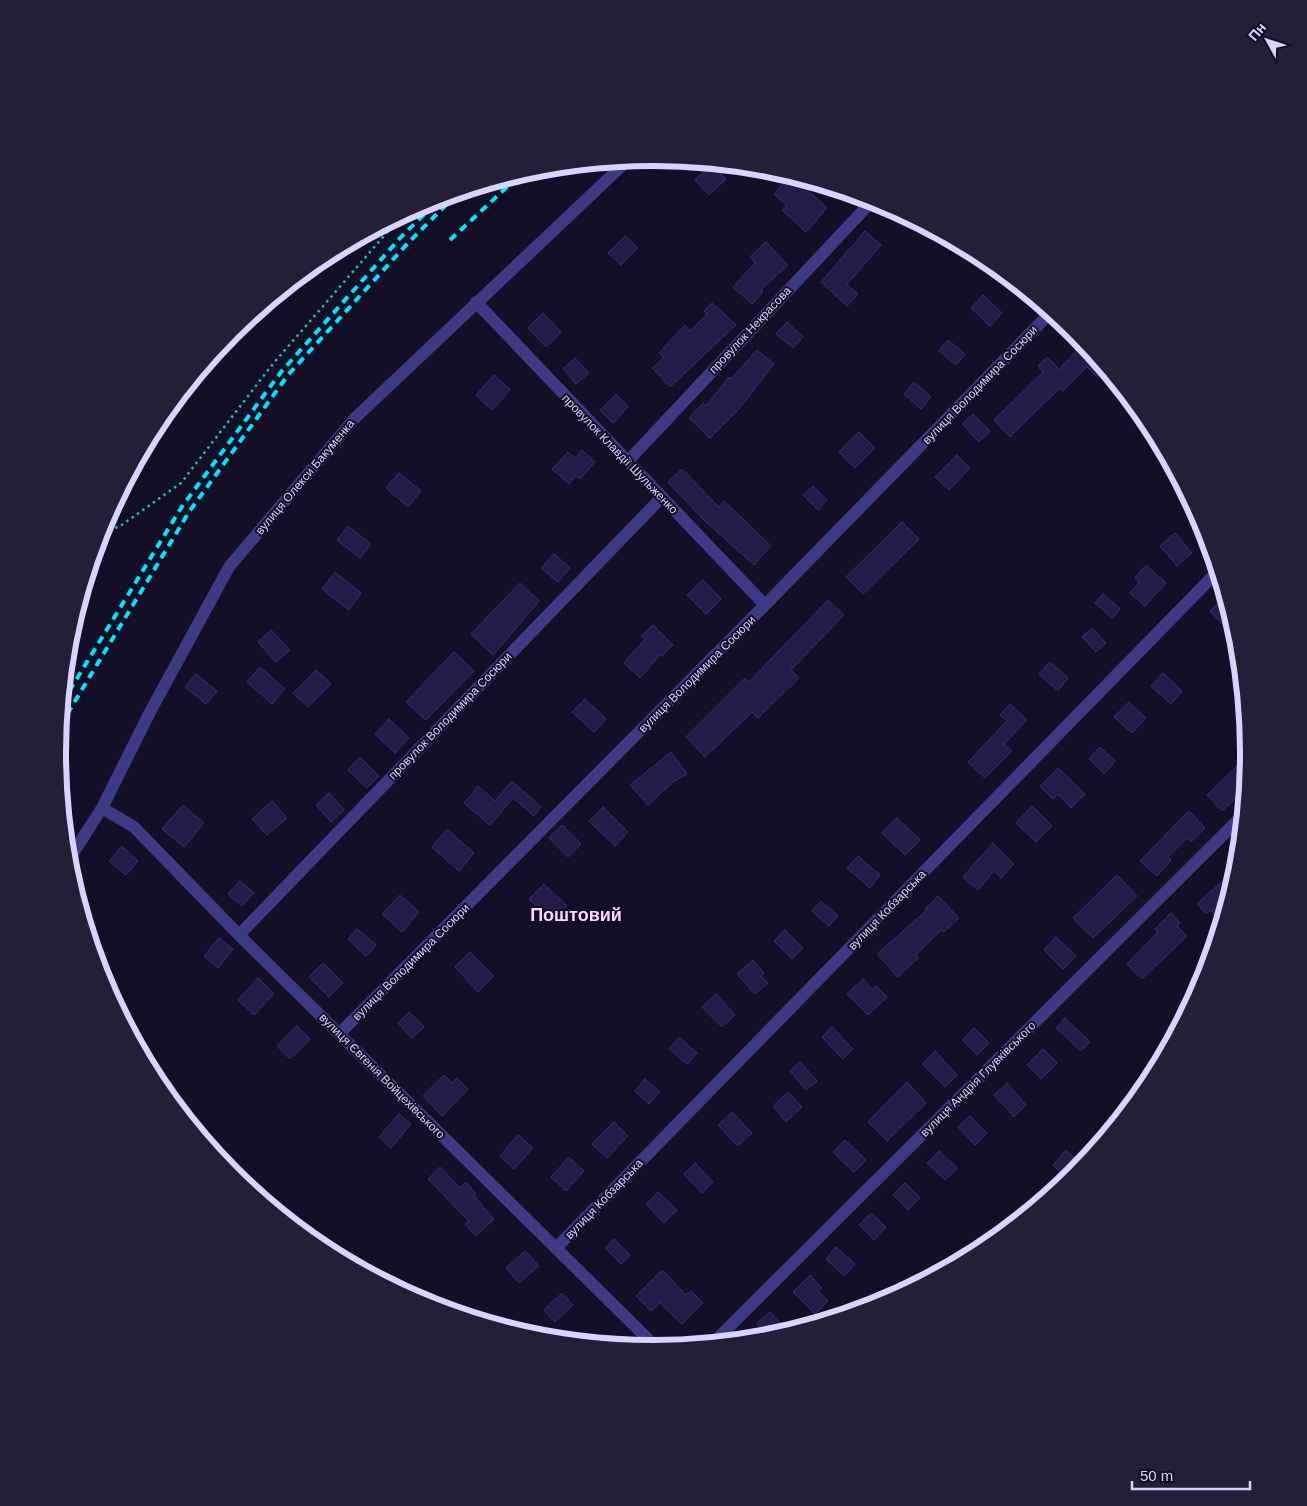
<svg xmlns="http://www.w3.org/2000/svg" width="1307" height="1506" viewBox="0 0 1307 1506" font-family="Arial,sans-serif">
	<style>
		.building { fill: #241b47; stroke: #3b2d73 }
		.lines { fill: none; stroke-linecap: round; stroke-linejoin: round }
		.path { stroke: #2fb8b0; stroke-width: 2.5; stroke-dasharray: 2.5 4; stroke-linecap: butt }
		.street { stroke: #3d3a85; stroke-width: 12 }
		.rail { stroke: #00e5ff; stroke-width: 4; stroke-dasharray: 8 6; stroke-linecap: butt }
		.labels { text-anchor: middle; stroke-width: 4; stroke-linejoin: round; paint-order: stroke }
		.street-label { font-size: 12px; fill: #d9d4ff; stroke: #130f26 }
		.district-label { font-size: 18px; font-weight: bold; fill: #ffd6f0; stroke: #130f26 }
		.rim { fill: none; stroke: #d9d4ff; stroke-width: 6 }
	</style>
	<rect width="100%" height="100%" fill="#130f26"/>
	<!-- building -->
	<path class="building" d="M712,164L726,179L709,195L695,180Z
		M791,175L827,208L806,232L782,210L787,206L774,194Z
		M865,231L881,245L847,284L858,294L847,306L821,282Z
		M625,236L638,248L621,265L608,253Z
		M766,242L788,265L761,290L763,292L752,304L733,287L755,263L750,257Z
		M983,295L1002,313L990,326L971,308Z
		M712,303L736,325L670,387L652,368L664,358L659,353L685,325L690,331L707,314L704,311Z
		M543,313L561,332L546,347L528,328Z
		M787,322L803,337L793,348L776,334Z
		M948,340L965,354L956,365L939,351Z
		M1084,343L1106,369L1097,377L1087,367L1063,391L1060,388L1037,410L1010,437L994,420L1043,372L1038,366L1047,357L1059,369Z
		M757,350L774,364L738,410L710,438L689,418L703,403L706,406L729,377L731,379Z
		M575,358L589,373L576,384L563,369Z
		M494,375L510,390L492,410L476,395Z
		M914,382L931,397L921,409L904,394Z
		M616,394L628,407L613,423L600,410Z
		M973,414L990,431L979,442L962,424Z
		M859,432L875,448L855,468L839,452Z
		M582,450L595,462L580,479L576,476L569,484L552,469L568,452L575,458Z
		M957,455L970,468L949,490L935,477Z
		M682,469L719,507L724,501L771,546L754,565L705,521L668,482Z
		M399,473L421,491L408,507L386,488Z
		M813,486L827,500L818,510L803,495Z
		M902,522L919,539L863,594L846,577Z
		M348,526L371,544L360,558L337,540Z
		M1175,533L1192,553L1177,566L1160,546Z
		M554,554L570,568L558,582L541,568Z
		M1146,565L1166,583L1145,606L1130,593L1139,582L1135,578Z
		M335,572L361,593L349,610L322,589Z
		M703,580L721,599L706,614L687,595Z
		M520,583L539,601L493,655L471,634Z
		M1103,594L1120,609L1112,618L1095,603Z
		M1225,595L1232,616L1223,625L1210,611Z
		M828,600L844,615L791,670L799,678L758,718L752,712L705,757L686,737L745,678L749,682Z
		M653,625L673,645L662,656L660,655L640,678L624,663L645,639L641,636Z
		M1092,628L1106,643L1096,652L1082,637Z
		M271,630L290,650L276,662L258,642Z
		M454,652L474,671L426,720L406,702Z
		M1050,662L1068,678L1058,691L1039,674Z
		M260,667L285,689L272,704L247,682Z
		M316,670L331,684L308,707L293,693Z
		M1163,673L1182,691L1171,704L1151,686Z
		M196,674L217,691L206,704L185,687Z
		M585,699L606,719L594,732L572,712Z
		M1129,702L1146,718L1132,733L1114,717Z
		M1010,704L1027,720L1004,744L1012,751L985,778L968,762L1007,721L1000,715Z
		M389,719L409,738L395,753L375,734Z
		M1100,747L1115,761L1104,774L1089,759Z
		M671,752L687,774L674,781L648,805L630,785Z
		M1249,755L1246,789L1222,811L1207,795Z
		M360,757L379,776L367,788L348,770Z
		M1058,768L1085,794L1071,808L1058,794L1053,799L1040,786Z
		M512,781L541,807L534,816L513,798L490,825L464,803L478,786L495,801Z
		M329,793L344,810L331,822L316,805Z
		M272,801L287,818L267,835L252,819Z
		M183,805L204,823L184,847L162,829Z
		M1032,806L1052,826L1036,842L1016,823Z
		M603,807L628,832L615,846L589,821Z
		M1189,811L1205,828L1191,842L1187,838L1168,857L1171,860L1157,876L1140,861Z
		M897,818L920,840L905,855L882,833Z
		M562,825L581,844L568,857L549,838Z
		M447,829L474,853L459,871L432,847Z
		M993,843L1014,864L1001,878L994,871L978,890L963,877Z
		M122,846L138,861L126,875L109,861Z
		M858,856L880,875L870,888L847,868Z
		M1238,867V870L1222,923L1210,910L1206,914L1197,904Z
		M1117,875L1137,896L1093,938L1073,918Z
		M240,881L254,893L242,906L228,894Z
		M544,884L567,906L552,921L529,899Z
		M400,895L419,912L402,932L382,914Z
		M938,896L959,918L944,932L941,930L916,955L918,958L898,977L877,954L927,910L925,909Z
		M821,901L838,916L829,926L812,911Z
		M1171,913L1180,923L1177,926L1187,936L1142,979L1127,964L1158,932L1155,929Z
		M357,929L376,945L366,956L348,939Z
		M785,930L803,948L792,959L774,941Z
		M1056,937L1076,956L1063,969L1044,950Z
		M219,938L233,949L218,968L204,956Z
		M470,952L494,976L478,992L455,967Z
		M753,960L764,973L761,976L768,983L755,994L737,974Z
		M323,963L343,983L329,997L309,977Z
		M258,978L274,994L254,1015L238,1000Z
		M863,979L872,989L876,986L887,997L868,1015L847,994Z
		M716,994L735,1015L722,1027L702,1007Z
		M409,1012L424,1027L412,1038L398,1023Z
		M1065,1018L1090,1042L1081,1051L1056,1028Z
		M297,1026L310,1039L290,1059L277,1046Z
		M832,1027L853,1049L843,1059L822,1037Z
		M974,1028L989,1043L977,1055L962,1040Z
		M679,1037L697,1053L687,1064L669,1049Z
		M1043,1049L1057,1063L1041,1079L1027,1065Z
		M935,1051L957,1075L945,1087L922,1064Z
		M800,1062L817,1081L806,1090L790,1071Z
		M444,1075L452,1083L457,1078L468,1089L442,1116L423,1096Z
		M645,1079L660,1092L649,1104L635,1091Z
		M907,1082L926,1103L887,1141L868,1122Z
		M1007,1083L1026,1105L1014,1117L994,1095Z
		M788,1092L802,1107L786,1122L773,1106Z
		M732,1112L752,1133L738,1146L718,1125Z
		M399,1114L411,1124L391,1148L379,1137Z
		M970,1116L987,1133L975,1145L958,1127Z
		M614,1122L628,1136L607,1158L592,1144Z
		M518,1135L533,1148L514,1169L500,1156Z
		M845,1140L866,1160L854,1172L833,1152Z
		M1066,1150L1082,1165L1069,1180L1053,1165Z
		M939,1151L957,1168L945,1180L927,1163Z
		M569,1157L584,1171L566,1191L551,1177Z
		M695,1163L713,1182L702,1193L684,1174Z
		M440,1167L460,1188L466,1182L476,1194L474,1196L494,1219L476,1236L465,1224L469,1221L428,1179Z
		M905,1183L920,1198L908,1210L893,1195Z
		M658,1192L677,1210L664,1223L646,1204Z
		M871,1213L886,1227L874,1240L859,1225Z
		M614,1239L630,1255L621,1264L605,1248Z
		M836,1247L855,1264L844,1276L826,1259Z
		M525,1251L539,1266L519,1283L506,1268Z
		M662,1270L686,1295L691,1291L703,1303L682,1324L660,1303L651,1311L636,1296Z
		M810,1275L822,1288L818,1291L828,1301L815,1314L793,1292Z
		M562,1293L573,1305L555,1322L544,1310Z
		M770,1312L788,1332L769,1338L757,1323Z"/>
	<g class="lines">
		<!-- path -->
		<path class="path" d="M103,526L109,529L119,527L181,483L272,365L403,214"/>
		<!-- street -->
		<path class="street" d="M476,302L765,605
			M628,461L873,200
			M102,808L134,827L239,935L658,1349
			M68,861L102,808L150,712L229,567L355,418L628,160
			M239,935L662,497
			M339,1034L765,605L1051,312
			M556,1248L1218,571
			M713,1343L1243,815"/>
		<!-- rail -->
		<path class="rail" d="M450,240L522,173
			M62,703L181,508L281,372L401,237L441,198
			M60,726L189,512L288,375L408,243L459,192"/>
	</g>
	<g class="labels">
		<!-- street labels -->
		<g class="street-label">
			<text transform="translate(750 330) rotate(-47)" y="4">провулок Некрасова</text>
			<text transform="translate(980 385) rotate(-46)" y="4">вулиця Володимира Сосюри</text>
			<text transform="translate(620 454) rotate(46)" y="4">провулок Клавдії Шульженко</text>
			<text transform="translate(305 477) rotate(-50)" y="4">вулиця Олекси Бакуменка</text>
			<text transform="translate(697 674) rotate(-45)" y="4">вулиця Володимира Сосюри</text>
			<text transform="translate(450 716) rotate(-46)" y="4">провулок Володимира Сосюри</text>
			<text transform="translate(887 910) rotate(-46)" y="4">вулиця Кобзарська</text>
			<text transform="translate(411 962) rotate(-45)" y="4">вулиця Володимира Сосюри</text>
			<text transform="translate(382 1076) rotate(45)" y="4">вулиця Євгенія Войцехівського</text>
			<text transform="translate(978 1079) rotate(-45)" y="4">вулиця Андрія Глувківського</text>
			<text transform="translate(604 1199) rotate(-46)" y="4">вулиця Кобзарська</text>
		</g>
		<!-- district labels -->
		<g class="district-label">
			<text x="576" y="921">Поштовий</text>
		</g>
	</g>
	<!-- crop -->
	<path d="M0 0H1307V1506H0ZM66 753a587 587 0 1 1 1174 0a587 587 0 1 1-1174 0Z" fill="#231f37" fill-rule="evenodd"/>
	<path class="rim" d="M66 753a587 587 0 1 1 1174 0a587 587 0 1 1-1174 0Z"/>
	<!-- north arrow -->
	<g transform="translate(1267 40) rotate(310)" stroke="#130f26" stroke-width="4" paint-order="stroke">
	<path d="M0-4L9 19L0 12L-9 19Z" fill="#d9d4ff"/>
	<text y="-8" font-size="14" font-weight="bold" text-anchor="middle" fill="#d9d4ff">Пн</text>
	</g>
	<!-- scale -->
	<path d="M1132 1481v8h118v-8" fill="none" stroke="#d9d4ff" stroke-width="2.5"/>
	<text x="1140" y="1481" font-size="15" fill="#d9d4ff" stroke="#130f26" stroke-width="4" paint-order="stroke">50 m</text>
</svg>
